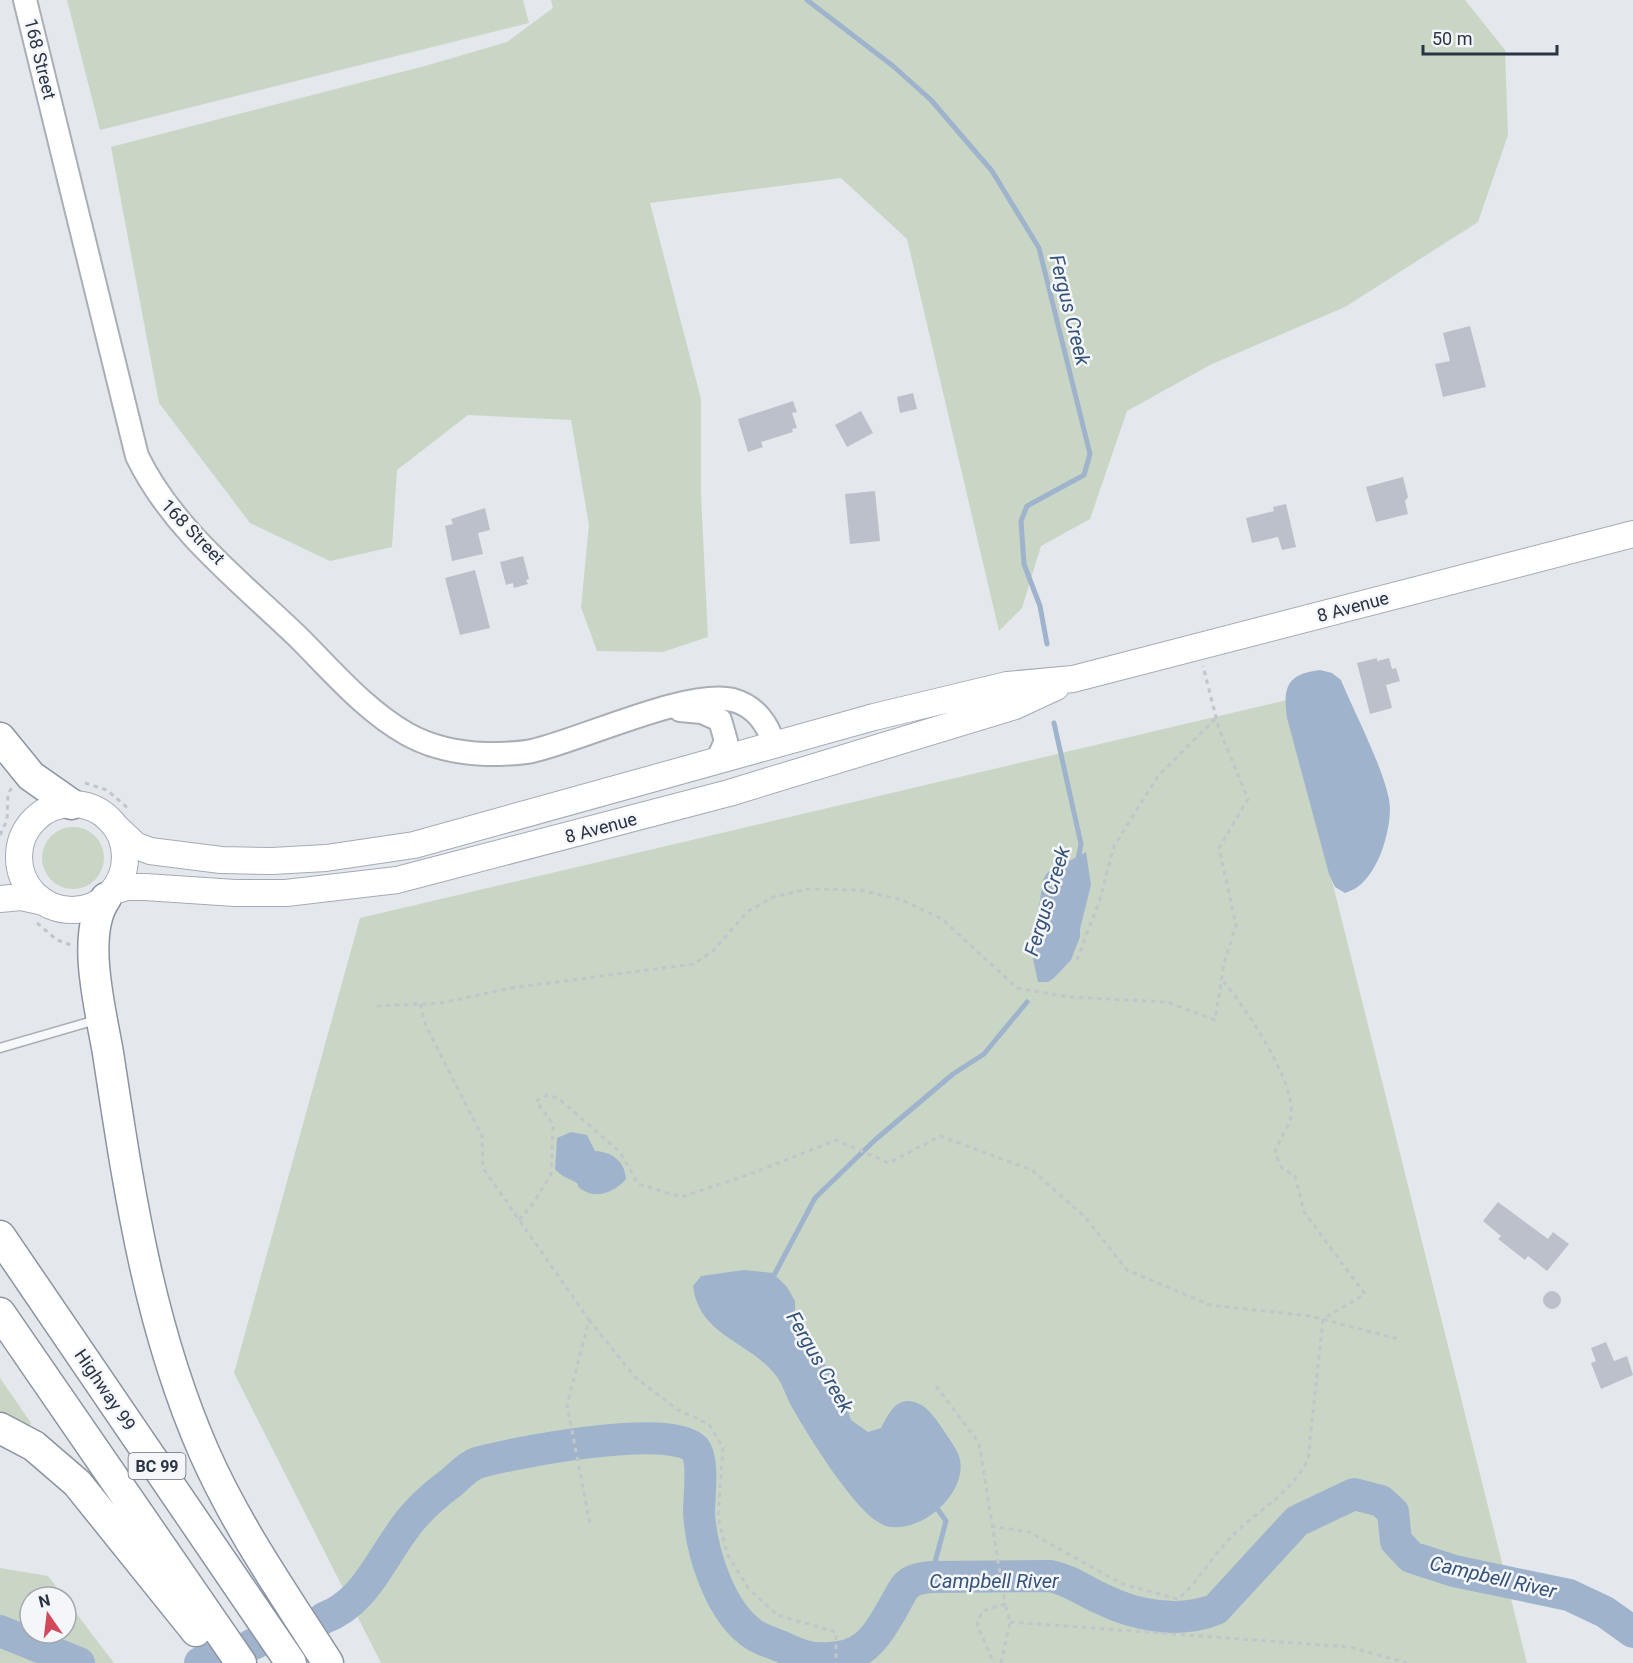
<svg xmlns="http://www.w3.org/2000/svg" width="1633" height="1663" viewBox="0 0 1633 1663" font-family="Roboto,sans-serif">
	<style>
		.green { fill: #c9d6c5 }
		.water { fill: #9fb4cc }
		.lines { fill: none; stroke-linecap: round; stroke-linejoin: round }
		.stream { stroke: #9fb4cc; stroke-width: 5 }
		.river { stroke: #9fb4cc; stroke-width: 32 }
		.building { fill: #bbc0ca }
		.service-casing { stroke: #a9aeb7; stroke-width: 11 }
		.secondary-casing { stroke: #a9aeb7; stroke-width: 26 }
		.primary-casing { stroke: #a3abb8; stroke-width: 28 }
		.motorway-casing { stroke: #8b94a3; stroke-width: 33 }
		.path { stroke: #c2c5cb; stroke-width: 3; stroke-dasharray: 4.5 4.5; stroke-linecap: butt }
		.service { stroke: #f7f8fa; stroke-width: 8 }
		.secondary { stroke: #fff; stroke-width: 22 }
		.primary { stroke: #fff; stroke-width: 26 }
		.motorway { stroke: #fff; stroke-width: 30 }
		.labels { text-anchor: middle; stroke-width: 5; stroke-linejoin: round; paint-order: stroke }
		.shield { fill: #f4f6f9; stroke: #676e7b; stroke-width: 1.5 }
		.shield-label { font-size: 16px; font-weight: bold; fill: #2b3445 }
		.street-label { font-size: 18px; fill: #2b3445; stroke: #f4f6f9 }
		.water-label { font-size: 20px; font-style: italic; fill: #34527a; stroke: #f4f6f9 }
	</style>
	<rect width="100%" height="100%" fill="#e4e7ec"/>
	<!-- green -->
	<path class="green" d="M67,0H523L529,23L100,130Z
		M551,0H1465L1505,50L1508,135L1478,222L1345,307L1210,365L1127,411L1090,519L1041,546L1022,608L999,631L907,239L841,178L650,203L701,399V496L708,637L663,652L597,651L581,607L589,525L571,420L468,415L397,470L392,547L330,561L250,523L159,403L111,147L425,66L507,42L553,8Z
		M1287,700L1527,1663H381L234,1373L360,918Z
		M42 858a31 31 0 1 1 62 0a31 31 0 1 1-62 0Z
		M0,1378L31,1423L30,1426L0,1411Z
		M0,1568L48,1576L64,1597H30V1633H66V1600L114,1663H0Z"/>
	<!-- water -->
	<path class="water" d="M1320,670L1332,673L1341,680C1353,710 1390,780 1390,809C1390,825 1384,849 1377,862C1369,877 1361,888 1345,893L1335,887L1329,874L1287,718C1283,688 1286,674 1320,670Z
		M1086,852L1091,885L1080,929V937L1071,960L1054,978L1048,982H1038L1032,954L1043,880L1047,873Z
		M571,1132L587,1135L595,1151C612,1152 625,1161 626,1179C615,1192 596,1200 581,1189C575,1184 581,1185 575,1182C566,1177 562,1177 555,1169L557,1138Z
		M744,1270L773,1273L787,1287L795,1301V1325L838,1382L851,1420L868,1432L881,1428C889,1413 897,1395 917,1403C928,1407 936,1419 942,1428C948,1438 958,1449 960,1460C966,1491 929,1526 899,1527C891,1528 884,1526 878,1522C852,1506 809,1437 793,1409C786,1398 783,1383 774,1373C746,1340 699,1335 693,1286L701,1276Z"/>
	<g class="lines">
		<!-- stream -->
		<path class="stream" d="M807,0L893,66L931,100L992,171L1039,248L1090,454L1084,475L1027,506L1021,521L1024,564L1040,606L1047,644
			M1054,723L1081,844L1078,859
			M772,1279L815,1198L875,1140L953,1074L984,1054L1027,1002
			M931,1577L946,1521L934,1504"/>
		<!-- river -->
		<path class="river" d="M324,1618C363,1603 378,1565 401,1533C414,1513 433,1496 452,1482C459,1476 468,1466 477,1463C512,1453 671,1422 695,1449C704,1460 699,1497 699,1512C701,1551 720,1614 756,1636C763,1640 772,1643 780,1646C793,1652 806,1658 819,1658C863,1661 875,1639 894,1606C898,1600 901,1591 906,1586C912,1579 922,1578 931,1577L1050,1576C1070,1580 1084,1591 1102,1599C1136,1616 1180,1624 1216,1609L1297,1521L1354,1494L1381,1501L1393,1512L1396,1541L1411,1557L1454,1571L1569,1595L1605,1612L1633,1632
			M0,1631L79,1663
			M251,1645L256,1643
			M200,1663L215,1658"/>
	</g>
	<!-- building -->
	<path class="building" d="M1470,326L1486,387L1443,397L1435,364L1450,361L1443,333Z
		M913,393L917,409L900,413L897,397Z
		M793,401L797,412L792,413L797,428L792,429L793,432L761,442L763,447L748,452L738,419Z
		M861,411L873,433L847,447L835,425Z
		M1403,477L1408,497L1405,501L1408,514L1376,522L1366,487Z
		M875,491L880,541L850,544L845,494Z
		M1286,504L1296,547L1282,550L1278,537L1252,543L1246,518L1274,511L1273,507Z
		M485,508L490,530L478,533L483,554L452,561L445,526L453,524L451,519Z
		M523,556L529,579L526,580L528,584L514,588L513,583L506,585L500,562Z
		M475,570L490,628L460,635L445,578Z
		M1377,658V661L1389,658L1392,669L1396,668L1400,681L1386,685L1392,708L1370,714L1357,663Z
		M1498,1202L1548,1239L1553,1232L1569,1244L1547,1271L1528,1256L1525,1260L1498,1239L1501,1236L1483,1221Z
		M1543 1300a9 9 0 1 1 18 0a9 9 0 1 1-18 0Z
		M1606,1342L1614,1361L1627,1356L1633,1375L1601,1389L1591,1363L1596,1361L1591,1348Z"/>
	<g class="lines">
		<defs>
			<path id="service" d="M0,1048L96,1020"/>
			<path id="secondary" d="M25,0L137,456C172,529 241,582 299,638C332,671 366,711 407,734C430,747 460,753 486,754C500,754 518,754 532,751C581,740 688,689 733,700C755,706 768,724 774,745
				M680,710L702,712L720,720L726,741L717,761"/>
			<path id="primary" d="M19 857a53 53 0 1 1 106 0a53 53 0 1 1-106 0Z
				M116,827L135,845L150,851L221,860L272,861L326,858L414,845L874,717L1007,685L1073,679L1633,534
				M113,891L127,887H145L235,893H286L397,880L729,793L1015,706L1056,687
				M0,899L21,897L44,902"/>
			<path id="motorway" d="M0,738L31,776L71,804
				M106,898C80,934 101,1011 108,1053C129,1190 148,1324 204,1452C237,1527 284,1594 328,1663
				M0,1236L291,1663
				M0,1313L241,1663
				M0,1428L34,1446L77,1483L196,1631"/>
		</defs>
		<!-- service casing -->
		<use href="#service" class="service-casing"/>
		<!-- secondary casing -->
		<use href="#secondary" class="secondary-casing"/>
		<!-- primary casing -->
		<use href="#primary" class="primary-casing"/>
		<!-- motorway casing -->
		<use href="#motorway" class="motorway-casing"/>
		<!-- path -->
		<path class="path" d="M85,783L107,790L130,810
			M0,835L7,820L8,793L12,788
			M37,923L57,940L71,945
			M1077,960L1100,899L1114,846L1158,776L1216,718
			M420,1004L426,1026L482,1136L483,1168L589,1320L567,1405L590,1524
			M377,1006L441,1003L511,988L694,964L714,950L747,912L773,897L808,889L859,890L902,900L942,919L1017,988L1069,997L1167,1002L1215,1020L1224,963L1236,925L1219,848L1248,799L1219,729L1203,666
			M519,1220L532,1205L551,1174L553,1124L536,1101L547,1095L558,1098L620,1152L638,1184L681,1197L748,1175L836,1140L889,1163L940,1136L1032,1170L1085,1217L1127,1270L1210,1305L1310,1316L1398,1339
			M589,1320L635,1377L678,1410L709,1424L723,1448L718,1517L727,1554L749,1589L777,1615L836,1632V1663
			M936,1386L979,1443L1005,1604L982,1611L977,1625L994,1663
			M991,1526L1029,1532L1122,1584L1178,1599C1199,1581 1213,1555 1233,1535C1258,1510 1293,1492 1308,1459L1323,1319L1365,1294L1304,1212L1295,1176L1282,1168L1275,1153C1278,1140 1290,1127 1291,1115C1296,1082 1244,1005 1223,981
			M1010,1622L1350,1647L1407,1663
			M1001,1663L1010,1622L1005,1604"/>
		<!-- service -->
		<use href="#service" class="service"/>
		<!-- secondary -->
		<use href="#secondary" class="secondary"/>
		<!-- primary -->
		<use href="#primary" class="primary"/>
		<!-- motorway -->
		<use href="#motorway" class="motorway"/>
	</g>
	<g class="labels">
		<!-- shield labels -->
		<rect class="shield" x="128.5" y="1453" width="57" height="26" rx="4.5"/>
		<g class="shield-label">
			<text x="157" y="1472">BC 99</text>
		</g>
		<!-- street labels -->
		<g class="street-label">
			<text transform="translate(40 59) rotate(76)" y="6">168 Street</text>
			<text transform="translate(193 532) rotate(46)" y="6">168 Street</text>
			<text transform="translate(1353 607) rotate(-15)" y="6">8 Avenue</text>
			<text transform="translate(601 828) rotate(-15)" y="6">8 Avenue</text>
			<text transform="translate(105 1390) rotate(56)" y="6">Highway 99</text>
		</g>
		<!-- water labels -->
		<g class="water-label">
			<text transform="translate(1070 310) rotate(76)" y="7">Fergus Creek</text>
			<text transform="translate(1047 901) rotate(-73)" y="7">Fergus Creek</text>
			<text transform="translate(820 1362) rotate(60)" y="7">Fergus Creek</text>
			<text transform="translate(1493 1577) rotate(13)" y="7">Campbell River</text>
			<text x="994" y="1588">Campbell River</text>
		</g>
	</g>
	<!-- north arrow -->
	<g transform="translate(48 1615) rotate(346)"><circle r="28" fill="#f4f6f9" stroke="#a4a8b1" stroke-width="1.5"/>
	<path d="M0-4.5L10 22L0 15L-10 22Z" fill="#d1495b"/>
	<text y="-9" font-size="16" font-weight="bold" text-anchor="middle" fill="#2b3445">N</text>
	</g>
	<!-- scale -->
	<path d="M1423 45v9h134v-9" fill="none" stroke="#2b3445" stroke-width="3"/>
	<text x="1432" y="45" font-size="18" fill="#2b3445" stroke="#f4f6f9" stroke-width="4.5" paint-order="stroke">50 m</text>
</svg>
